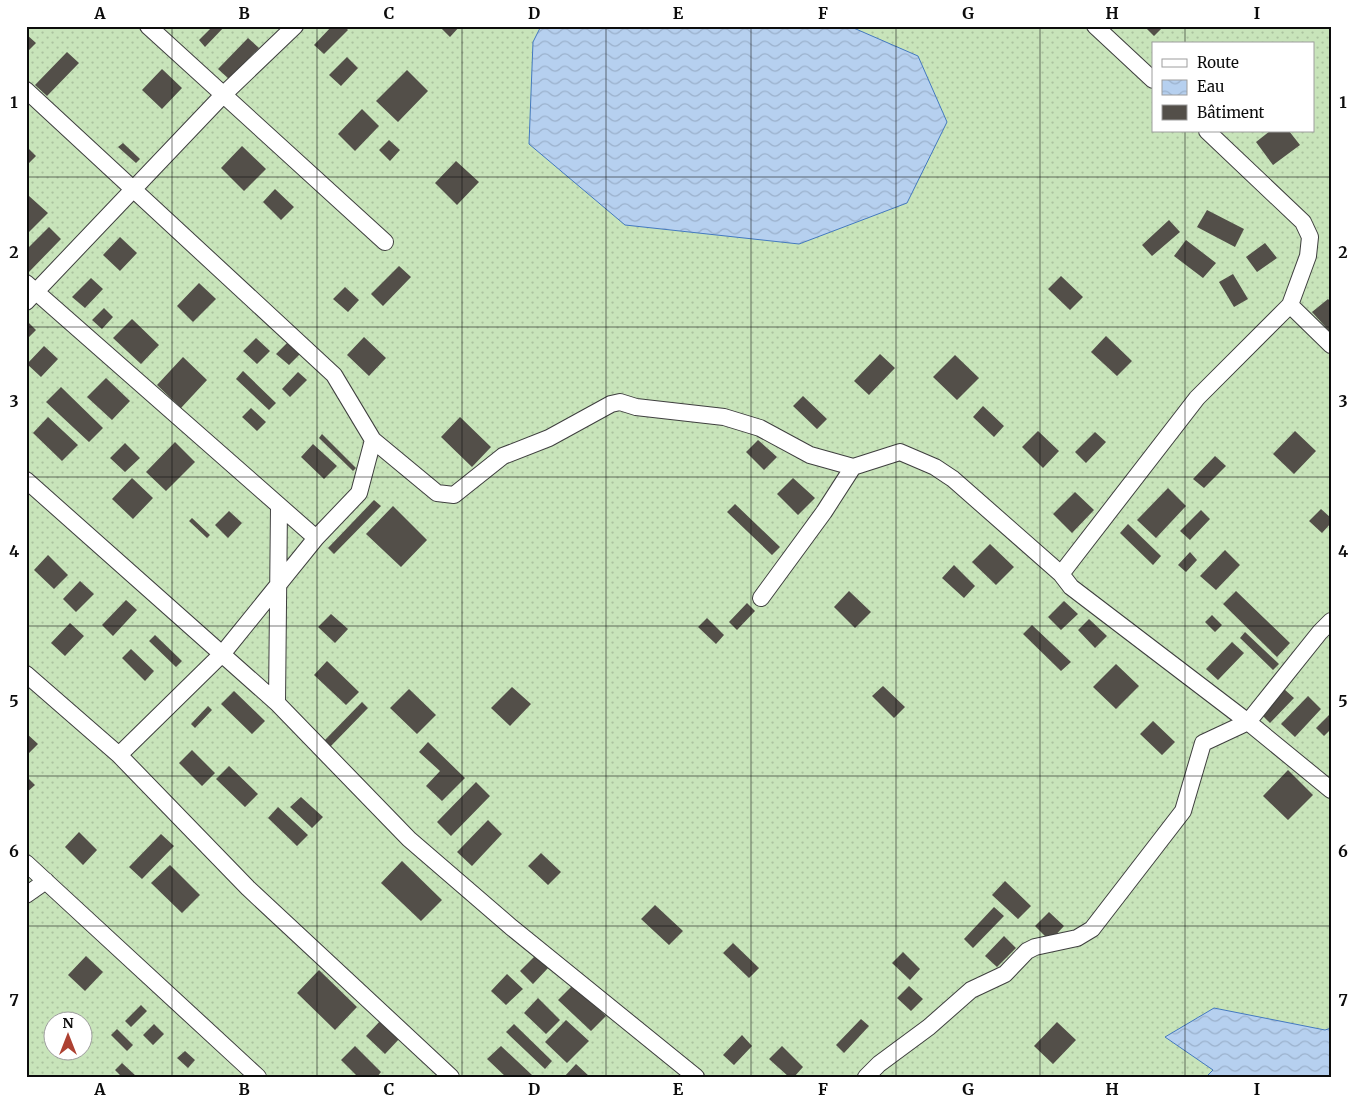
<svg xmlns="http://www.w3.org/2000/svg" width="1357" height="1103" viewBox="0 0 1357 1103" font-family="Merriweather,serif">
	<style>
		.grass { fill: url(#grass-dots); fill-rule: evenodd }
		.water { fill: url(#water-waves); stroke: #4479bf }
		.building { fill: #534f49 }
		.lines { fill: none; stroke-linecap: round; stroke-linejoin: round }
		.street-casing { stroke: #3f3f3f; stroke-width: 18 }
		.street { stroke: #fff; stroke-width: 16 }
		.grid { fill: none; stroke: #0c0c0c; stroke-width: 1; stroke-opacity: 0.55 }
		.neatline { fill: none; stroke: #0c0c0c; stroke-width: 2 }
		.grid-label { font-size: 16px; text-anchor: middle; font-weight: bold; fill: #0c0c0c }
	</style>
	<defs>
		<pattern id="grass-dots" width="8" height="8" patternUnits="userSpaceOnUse" patternTransform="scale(1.25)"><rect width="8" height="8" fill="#c8e4ba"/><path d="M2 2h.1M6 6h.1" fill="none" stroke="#abc29f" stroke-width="1.8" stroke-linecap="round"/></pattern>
		<pattern id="water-waves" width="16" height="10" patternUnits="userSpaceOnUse" patternTransform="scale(1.25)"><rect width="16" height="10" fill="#b6d0ef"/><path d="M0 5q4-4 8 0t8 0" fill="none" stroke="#9bb1cc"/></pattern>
	</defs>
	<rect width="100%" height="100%" fill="#fdfdec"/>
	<!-- grass -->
	<path class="grass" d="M26,26H1331V1077H26ZM1153,44H1313V131H1153ZM52,1020H82V1050H52Z"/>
	<!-- water -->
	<path class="water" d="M541,26H849L918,56L947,122L907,203L799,244L625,225L529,144L533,42Z
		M1214,1008L1325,1030L1331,1028V1077H1206L1213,1070L1165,1037Z"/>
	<!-- building -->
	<path class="building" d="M213,26H225L205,47L199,40Z
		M332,26H344L348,30L324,54L314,45Z
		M439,26H460L450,37Z
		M1144,26H1164L1154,36Z
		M26,34L36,43L26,53Z
		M248,38L259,48L229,79L218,69Z
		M67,52L79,63L47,96L35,85Z
		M347,57L358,68L341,86L329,75Z
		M162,69L182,88L162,109L142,90Z
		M407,70L428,91L398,122L376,101Z
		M362,109L379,126L355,151L338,134Z
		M1270,131H1289L1300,145L1273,165L1256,142Z
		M389,140L400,150L390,161L379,150Z
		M123,143L140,159L136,163L118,147Z
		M26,146L36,156L26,166Z
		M242,146L266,169L244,191L221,168Z
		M456,161L479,182L457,205L435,183Z
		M275,189L294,207L281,220L263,202Z
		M29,196L48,213L26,235V199Z
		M1207,210L1244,229L1235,247L1197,227Z
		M1169,220L1180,232L1152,256L1142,245Z
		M49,227L61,239L28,273L26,250Z
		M120,237L137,253L120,271L103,255Z
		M1186,240L1216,263L1203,278L1174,256Z
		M1265,243L1277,258L1257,272L1246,257Z
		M399,266L411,277L383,306L371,294Z
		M1233,274L1248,299L1234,307L1219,282Z
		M1061,276L1083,297L1070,310L1048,289Z
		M91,278L103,289L85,308L72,297Z
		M199,283L216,299L193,322L177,306Z
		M345,287L359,300L348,312L333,299Z
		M1328,299L1331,302V333L1312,312Z
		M104,308L113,317L102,329L92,320Z
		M132,319L159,345L141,364L113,338Z
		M26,320L36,330L26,340Z
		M1106,336L1132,361L1117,376L1091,352Z
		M364,337L386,358L369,376L347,355Z
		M256,338L270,351L257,364L243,351Z
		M288,342L300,354L289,365L276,354Z
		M44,346L58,359L41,377L27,364Z
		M880,354L895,368L869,395L854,381Z
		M955,355L979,378L957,400L933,377Z
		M183,357L207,380L181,408L157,385Z
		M243,371L276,403L269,410L236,379Z
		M298,372L307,380L290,397L282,389Z
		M106,378L130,401L112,420L87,397Z
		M61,387L103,428L89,442L46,402Z
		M803,396L827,419L817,429L793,406Z
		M983,406L1004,426L994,437L973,417Z
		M251,408L266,422L257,431L242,417Z
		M48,417L78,445L62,461L33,433Z
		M460,417L491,447L472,467L441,437Z
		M1038,431L1059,451L1043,468L1022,447Z
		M1295,431L1316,451L1294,474L1273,454Z
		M1095,432L1106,442L1086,463L1075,452Z
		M322,434L356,468L353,471L319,438Z
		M758,440L777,457L764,470L746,452Z
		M175,442L195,462L166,491L146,472Z
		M125,443L140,458L125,472L110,458Z
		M313,444L337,466L324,479L301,457Z
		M1215,456L1226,466L1204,488L1193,479Z
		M132,478L153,498L133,519L112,499Z
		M793,478L815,498L798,515L777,494Z
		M1168,488L1186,506L1156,538L1137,520Z
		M1075,492L1094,510L1072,533L1053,514Z
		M374,500L381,506L334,554L328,548Z
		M735,504L780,547L772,555L727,512Z
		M393,506L427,540L401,567L366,534Z
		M1321,509L1331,518V523L1322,533L1309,521Z
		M1201,510L1210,519L1190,540L1180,531Z
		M229,511L242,523L228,538L215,525Z
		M192,518L210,535L207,538L189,521Z
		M1128,524L1161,556L1153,565L1120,533Z
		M990,544L1014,567L996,585L972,562Z
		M1225,550L1240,565L1216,590L1200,576Z
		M1190,552L1197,560L1186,572L1178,565Z
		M48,555L68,575L54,589L34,570Z
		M954,565L975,586L964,598L942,578Z
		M80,581L94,594L76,612L63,599Z
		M849,591L871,612L855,628L834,607Z
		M1236,591L1290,643L1277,657L1223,604Z
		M126,600L137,610L113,636L102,625Z
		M1064,601L1078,614L1061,630L1048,617Z
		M747,603L755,611L737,630L729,622Z
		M331,614L348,629L335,643L318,627Z
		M1212,615L1222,625L1215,632L1205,622Z
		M707,618L724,635L716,644L698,627Z
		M1089,619L1107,636L1095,648L1078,630Z
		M70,623L84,636L65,656L51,643Z
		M1032,625L1071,662L1061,671L1023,634Z
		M1245,632L1279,664L1273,670L1240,638Z
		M155,635L182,661L176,667L149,641Z
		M1232,642L1244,653L1218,680L1206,669Z
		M131,649L154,671L145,681L122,658Z
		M327,661L359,692L346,705L314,675Z
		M1116,664L1139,686L1116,709L1093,687Z
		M883,686L905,707L894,718L872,696Z
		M512,687L531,704L510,726L491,708Z
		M409,689L436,715L417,734L390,708Z
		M1284,689L1294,698L1270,723L1260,713Z
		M234,691L265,721L252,734L221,704Z
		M1308,696L1321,709L1295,737L1281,724Z
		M362,702L368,708L330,747L324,741Z
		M208,706L212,710L195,728L191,724Z
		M1331,713V729L1324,736L1316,728Z
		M1153,721L1175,742L1162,755L1140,734Z
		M26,733L38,744L26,756Z
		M428,742L465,778L442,801L426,786L440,771L419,752Z
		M192,750L215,773L202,786L179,763Z
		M229,766L258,794L245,807L216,779Z
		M1288,770L1313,795L1288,820L1263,796Z
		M26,776L35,785L26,793Z
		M476,782L490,796L451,836L437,822Z
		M301,797L323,817L312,828L290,807Z
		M278,807L308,835L297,846L268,818Z
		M488,820L502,834L472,866L457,852Z
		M79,832L97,850L83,865L65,847Z
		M161,834L174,846L142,879L129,867Z
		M541,853L561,872L548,885L528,866Z
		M402,861L442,900L421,921L381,883Z
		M170,865L200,895L182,913L151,883Z
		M1005,881L1031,906L1018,919L992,895Z
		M655,905L683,931L669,945L641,919Z
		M994,907L1004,916L973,948L964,939Z
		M1049,912L1064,926L1050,941L1035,926Z
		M1004,936L1016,948L997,967L985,956Z
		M733,943L759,968L749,978L723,953Z
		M903,952L920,969L910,980L892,963Z
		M536,955L549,967L533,984L520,971Z
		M86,956L103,972L85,991L68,975Z
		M319,970L357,1007L335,1030L297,993Z
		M507,974L523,989L506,1005L491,991Z
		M573,985L606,1016L591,1031L558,1000Z
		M909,986L923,999L911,1011L897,998Z
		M538,998L560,1020L546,1034L524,1013Z
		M141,1005L147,1011L131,1027L125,1021Z
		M861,1019L869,1026L844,1053L836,1045Z
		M381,1020L400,1038L385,1054L366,1036Z
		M566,1020L589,1041L567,1063L545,1042Z
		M1057,1022L1076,1040L1053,1064L1034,1046Z
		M154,1024L164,1034L153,1045L143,1035Z
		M514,1024L552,1061L545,1069L506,1032Z
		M117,1029L133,1045L127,1051L111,1035Z
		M742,1035L752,1046L734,1065L723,1055Z
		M355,1046L381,1072L377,1077H358L341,1060Z
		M501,1046L532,1075L530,1077H506L487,1059Z
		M782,1046L803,1067L794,1077H789L769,1059Z
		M185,1051L195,1060L188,1068L177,1058Z
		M122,1063L137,1077H122L115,1070Z
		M576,1064L590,1077H564Z"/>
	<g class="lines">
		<defs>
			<path id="street" d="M148,26L385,242
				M1095,26L1153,80
				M26,90L334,375L373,440L437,493L454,495L503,456L549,438L611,404L620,402L636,407L724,417L760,428L810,455L853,467
				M26,283L316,538
				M26,302L223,95L295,26
				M1290,305L1331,345
				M26,480L277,703L409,839L511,927L696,1077
				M1061,574L1197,398L1290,305L1308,256L1310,237L1303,222L1207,131
				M761,598L824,512L853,467L900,452L935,467L953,479L1061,574L1071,587L1248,722L1331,790
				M26,674L119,755L248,888L451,1077
				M277,703L279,506
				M119,755L223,653L316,538L359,493L373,440
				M26,863L258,1077
				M26,895L46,881
				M866,1077L879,1064L929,1027L971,990L1005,974L1027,951L1035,947L1077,938L1092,929L1183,811L1203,743L1248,722L1320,632L1331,621"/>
		</defs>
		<!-- street casing -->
		<use href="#street" class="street-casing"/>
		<!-- street -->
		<use href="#street" class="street"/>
	</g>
	<!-- grid -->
	<path class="grid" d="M172,26V1077M317,26V1077M462,26V1077M606,26V1077M751,26V1077M896,26V1077M1040,26V1077M1185,26V44M1185,131V1077M26,177H1331M26,327H1331M26,477H1331M26,626H1331M26,776H1331M26,926H1331"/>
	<!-- border -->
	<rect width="1357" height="1103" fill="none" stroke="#ffffff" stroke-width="55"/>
	<!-- legend -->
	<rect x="1152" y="42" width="162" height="90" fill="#ffffff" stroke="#9e9e9e"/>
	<rect x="1162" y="59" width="25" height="8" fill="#ffffff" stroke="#9e9e9e"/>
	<text x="1197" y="68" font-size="15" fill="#0c0c0c">Route</text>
	<rect x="1162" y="80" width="25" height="15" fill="url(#water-waves)" stroke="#9e9e9e"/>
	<text x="1197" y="92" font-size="15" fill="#0c0c0c">Eau</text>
	<rect x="1162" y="105" width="25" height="15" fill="#534f49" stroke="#9e9e9e"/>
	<text x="1197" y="118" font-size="15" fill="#0c0c0c">Bâtiment</text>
	<!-- north arrow -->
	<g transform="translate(68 1036)"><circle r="24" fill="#ffffff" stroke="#9e9e9e"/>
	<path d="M0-4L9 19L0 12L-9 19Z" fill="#ad4132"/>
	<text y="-8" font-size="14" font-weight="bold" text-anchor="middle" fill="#0c0c0c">N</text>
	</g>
	<rect x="28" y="28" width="1302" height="1048" class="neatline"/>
	<g class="grid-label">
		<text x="100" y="19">A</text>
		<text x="244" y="19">B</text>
		<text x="389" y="19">C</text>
		<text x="534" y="19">D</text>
		<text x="678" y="19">E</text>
		<text x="823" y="19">F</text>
		<text x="968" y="19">G</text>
		<text x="1112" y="19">H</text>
		<text x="1257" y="19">I</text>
		<text x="14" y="108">1</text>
		<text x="1343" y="108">1</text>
		<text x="14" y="258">2</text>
		<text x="1343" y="258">2</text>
		<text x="14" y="407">3</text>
		<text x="1343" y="407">3</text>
		<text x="14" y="557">4</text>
		<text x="1343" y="557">4</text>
		<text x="14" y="707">5</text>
		<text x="1343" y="707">5</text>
		<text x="14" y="857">6</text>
		<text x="1343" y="857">6</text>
		<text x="14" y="1006">7</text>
		<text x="1343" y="1006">7</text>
		<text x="100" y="1095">A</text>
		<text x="244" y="1095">B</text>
		<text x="389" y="1095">C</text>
		<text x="534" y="1095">D</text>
		<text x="678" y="1095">E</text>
		<text x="823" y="1095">F</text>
		<text x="968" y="1095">G</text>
		<text x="1112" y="1095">H</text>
		<text x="1257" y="1095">I</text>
	</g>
</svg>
